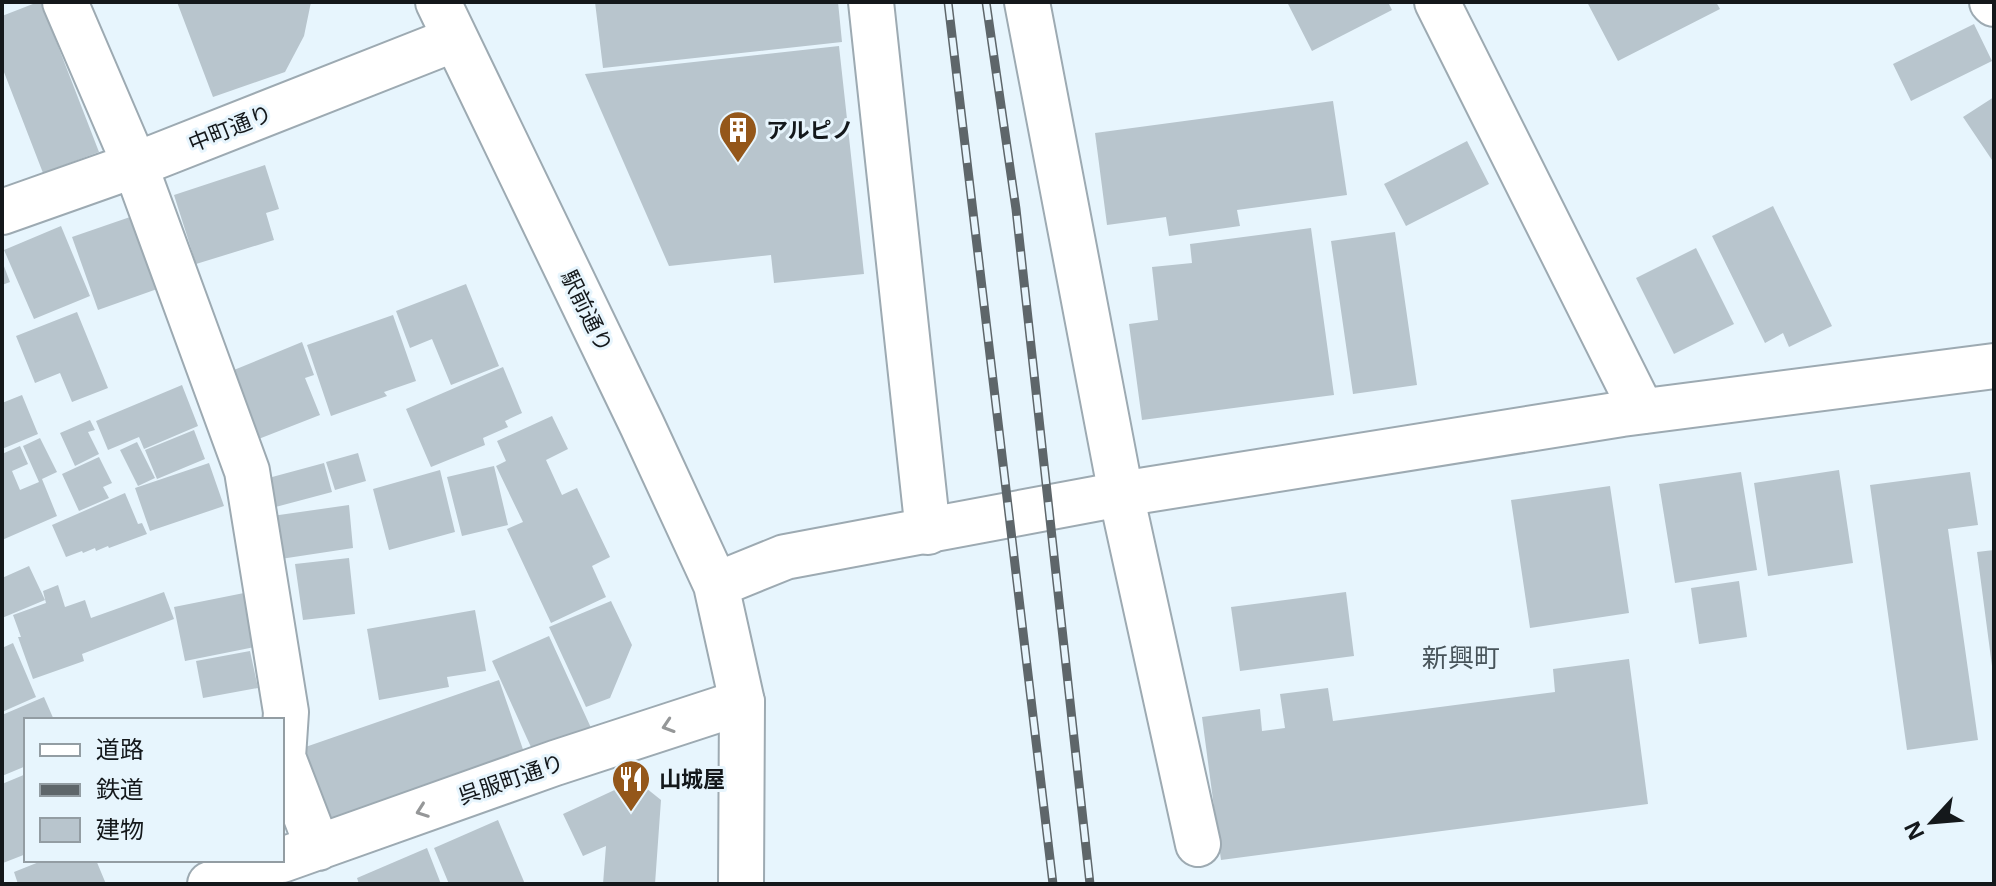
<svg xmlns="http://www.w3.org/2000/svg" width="1996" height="886" viewBox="0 0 1996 886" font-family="'Noto Sans','Noto Sans JP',sans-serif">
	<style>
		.building { fill: #b8c5cd }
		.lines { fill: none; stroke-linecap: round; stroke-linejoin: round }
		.street-casing { stroke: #9daab2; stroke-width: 48 }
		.secondary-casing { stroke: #9daab2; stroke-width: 48 }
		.street { stroke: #fff; stroke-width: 44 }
		.secondary { stroke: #fff; stroke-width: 44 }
		.rail-casing { stroke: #5e666a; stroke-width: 9 }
		.rail { stroke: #e7f5fd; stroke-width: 6; stroke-dasharray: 18; stroke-linecap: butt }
		.oneway { stroke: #959798 }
		.labels { text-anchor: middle; stroke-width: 6; stroke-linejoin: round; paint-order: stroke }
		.street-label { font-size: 22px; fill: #14181b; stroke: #e7f5fd }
		.poi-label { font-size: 22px; font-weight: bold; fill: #14181b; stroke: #e7f5fd; text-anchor: start }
		.quarter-label { font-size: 26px; fill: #48545a; stroke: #e7f5fd }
	</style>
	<rect width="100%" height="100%" fill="#e7f5fd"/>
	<!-- building -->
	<path class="building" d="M38,2H41L99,152L43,173L2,67V16Z
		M177,2H311L304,36L285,72L213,97Z
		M595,2H838L842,42L603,68Z
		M1287,2H1388L1392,10L1312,51Z
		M1587,2H1716L1720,9L1618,61Z
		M1974,24L1992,61L1911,101L1893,64Z
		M839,46L864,274L774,283L771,255L669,266L585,74Z
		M1994,97V163L1963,117Z
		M1333,101L1347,195L1237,210L1240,226L1169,236L1166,217L1107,225L1095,133Z
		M1467,141L1489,184L1406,226L1384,184Z
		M265,165L279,209L266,213L274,240L196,264L174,195Z
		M1773,206L1832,326L1789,347L1783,333L1765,343L1712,236Z
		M133,216L160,288L98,310L72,237Z
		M61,226L90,296L34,319L4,250Z
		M1311,228L1334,395L1142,420L1129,324L1158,320L1152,267L1192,263L1190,244Z
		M1395,232L1417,385L1353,394L1331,241Z
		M1696,248L1734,324L1674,354L1636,278Z
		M2,261L10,282L2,285Z
		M466,284L499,366L451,385L432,339L410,348L396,311Z
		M77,312L108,388L72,402L60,373L35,383L16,336Z
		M393,315L416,381L384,392L387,396L331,416L307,345Z
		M302,342L314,375L305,378L320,415L256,440L229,372Z
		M503,367L522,413L505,421L508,427L483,438L485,445L431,467L406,409Z
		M182,385L198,426L144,449L139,437L108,450L96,421Z
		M22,395L38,434L2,449V403Z
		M552,416L568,449L546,460L562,495L577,488L610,557L592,566L606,597L551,623L507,529L523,522L496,466L506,461L497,441Z
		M90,420L95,430L88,432L99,454L75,466L60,433Z
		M194,430L205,459L157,479L145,450Z
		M40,438L57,472L42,479L57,516L2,540V454L20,446L28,464L12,471L20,490L39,482L23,446Z
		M137,442L155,478L138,486L120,450Z
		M358,453L366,481L335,490L326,462Z
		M99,457L112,483L103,487L109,498L79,511L62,474Z
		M209,463L224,506L150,531L135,488Z
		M324,463L332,492L268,509L261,480Z
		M494,466L508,525L462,536L447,477Z
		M440,470L455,532L389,550L373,489Z
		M1839,470L1853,563L1768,576L1754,483Z
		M1741,472L1757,570L1675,583L1659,484Z
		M1970,472L1978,525L1948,529L1978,740L1907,750L1870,485Z
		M1610,486L1629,613L1530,628L1511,500Z
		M125,493L138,524L142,523L147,534L109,548L108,546L96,551L95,548L83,553L82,551L66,557L52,525Z
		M349,505L353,548L274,560L272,516Z
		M1994,550V666H1992L1977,552Z
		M349,558L355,614L303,620L295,564Z
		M29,566L45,600L2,618V578Z
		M1739,581L1747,637L1699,644L1691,588Z
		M58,585L65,607L85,600L91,618L164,592L174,619L82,654L84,661L33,679L18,637H21L13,615L46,603L43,591Z
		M249,592L260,646L185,661L174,607Z
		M1346,592L1354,656L1240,671L1231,607Z
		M611,601L632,645L610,698L586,707L549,627Z
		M475,610L486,671L447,677L449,687L379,700L367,629Z
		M549,636L592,730L535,756L492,661Z
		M13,643L36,697L2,712V648Z
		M250,651L258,688L203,698L196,661Z
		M1629,659L1648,804L1221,860L1202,717L1260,709L1262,731L1285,728L1280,694L1328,688L1333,721L1555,692L1553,669Z
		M499,680L527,761L319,832L291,752Z
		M44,697L54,720H26V766L2,776V715Z
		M26,774V854L3,863L2,784Z
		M636,780L661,800L655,884H603L606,846L583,856L563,814Z
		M498,820L525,884H449L434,848Z
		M427,848L441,884H359L357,878Z
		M44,860H96L106,884H18L14,872Z"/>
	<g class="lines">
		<defs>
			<path id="street" d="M65,2L135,165L247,471L286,712L283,757L318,848
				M871,2L928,532
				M1027,2L1121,494L1198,844
				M1437,2L1642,411
				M1992,2L1994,4
				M2,212L135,165L455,39
				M282,860L555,763L742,702
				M210,884L281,860"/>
			<path id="secondary" d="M438,2L642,425L716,585L742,702L741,884
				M716,585L785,557L1121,494L1622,414L1994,366"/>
		</defs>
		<!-- street casing -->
		<use href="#street" class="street-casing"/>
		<!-- secondary casing -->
		<use href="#secondary" class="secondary-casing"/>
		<!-- street -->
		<use href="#street" class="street"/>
		<!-- secondary -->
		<use href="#secondary" class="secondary"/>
		<defs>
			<path id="rail" d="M948,2L1053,884
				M986,2L1016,209L1090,884"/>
		</defs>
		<!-- rail casing -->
		<use href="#rail" class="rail-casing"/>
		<!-- rail -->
		<use href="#rail" class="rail"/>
	</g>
	<!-- one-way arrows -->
	<defs><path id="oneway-chevron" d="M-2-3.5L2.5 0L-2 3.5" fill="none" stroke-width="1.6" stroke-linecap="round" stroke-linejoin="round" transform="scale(2)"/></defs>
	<g class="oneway">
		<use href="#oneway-chevron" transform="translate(668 726) rotate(162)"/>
		<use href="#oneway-chevron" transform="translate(422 811) rotate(160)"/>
	</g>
	<!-- icons -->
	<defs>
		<symbol id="building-pin" viewBox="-11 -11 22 30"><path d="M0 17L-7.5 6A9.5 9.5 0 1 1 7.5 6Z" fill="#94571a" stroke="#e7f5fd"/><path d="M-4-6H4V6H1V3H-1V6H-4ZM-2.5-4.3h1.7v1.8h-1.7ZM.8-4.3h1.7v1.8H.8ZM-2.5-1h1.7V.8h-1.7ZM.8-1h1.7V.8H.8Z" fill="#fff"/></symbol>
		<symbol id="restaurant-pin" viewBox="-11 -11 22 30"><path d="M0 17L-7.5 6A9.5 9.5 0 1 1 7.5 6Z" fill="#94571a" stroke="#e7f5fd"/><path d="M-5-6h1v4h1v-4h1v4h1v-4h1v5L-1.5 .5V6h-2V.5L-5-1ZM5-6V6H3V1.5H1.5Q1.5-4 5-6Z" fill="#fff"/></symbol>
	</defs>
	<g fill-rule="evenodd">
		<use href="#building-pin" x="716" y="108" width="44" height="60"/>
		<use href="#restaurant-pin" x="609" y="757" width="44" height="60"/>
	</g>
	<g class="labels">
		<!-- street labels -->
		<g class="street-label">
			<text transform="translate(230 128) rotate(-22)" y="8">中町通り</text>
			<text transform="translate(587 311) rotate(64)" y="8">駅前通り</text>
			<text transform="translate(511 779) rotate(-19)" y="8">呉服町通り</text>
		</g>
		<!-- poi labels -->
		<g class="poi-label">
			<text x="766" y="138">アルピノ</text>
			<text x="659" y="787">山城屋</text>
		</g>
		<!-- quarter labels -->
		<g class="quarter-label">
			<text x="1461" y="667">新興町</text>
		</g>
	</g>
	<!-- border -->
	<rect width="1996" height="886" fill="none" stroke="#14181b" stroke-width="8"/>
	<!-- legend -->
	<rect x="24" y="718" width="260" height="144" fill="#e7f5fd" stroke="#939da3" stroke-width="2"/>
	<rect x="40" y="744" width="40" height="12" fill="#ffffff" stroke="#939da3" stroke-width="2"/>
	<text x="96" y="758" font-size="24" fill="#14181b">道路</text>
	<rect x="40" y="784" width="40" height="12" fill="#5e666a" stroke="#939da3" stroke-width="2"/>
	<text x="96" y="798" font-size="24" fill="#14181b">鉄道</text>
	<rect x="40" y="818" width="40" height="24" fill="#b8c5cd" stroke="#939da3" stroke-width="2"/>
	<text x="96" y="838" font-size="24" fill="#14181b">建物</text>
	<!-- north arrow -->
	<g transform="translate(1932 822) rotate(244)" stroke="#e7f5fd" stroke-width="6" paint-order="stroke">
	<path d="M0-6L14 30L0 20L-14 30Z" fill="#14181b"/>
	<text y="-12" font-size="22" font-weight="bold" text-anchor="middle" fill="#14181b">N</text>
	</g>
</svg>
